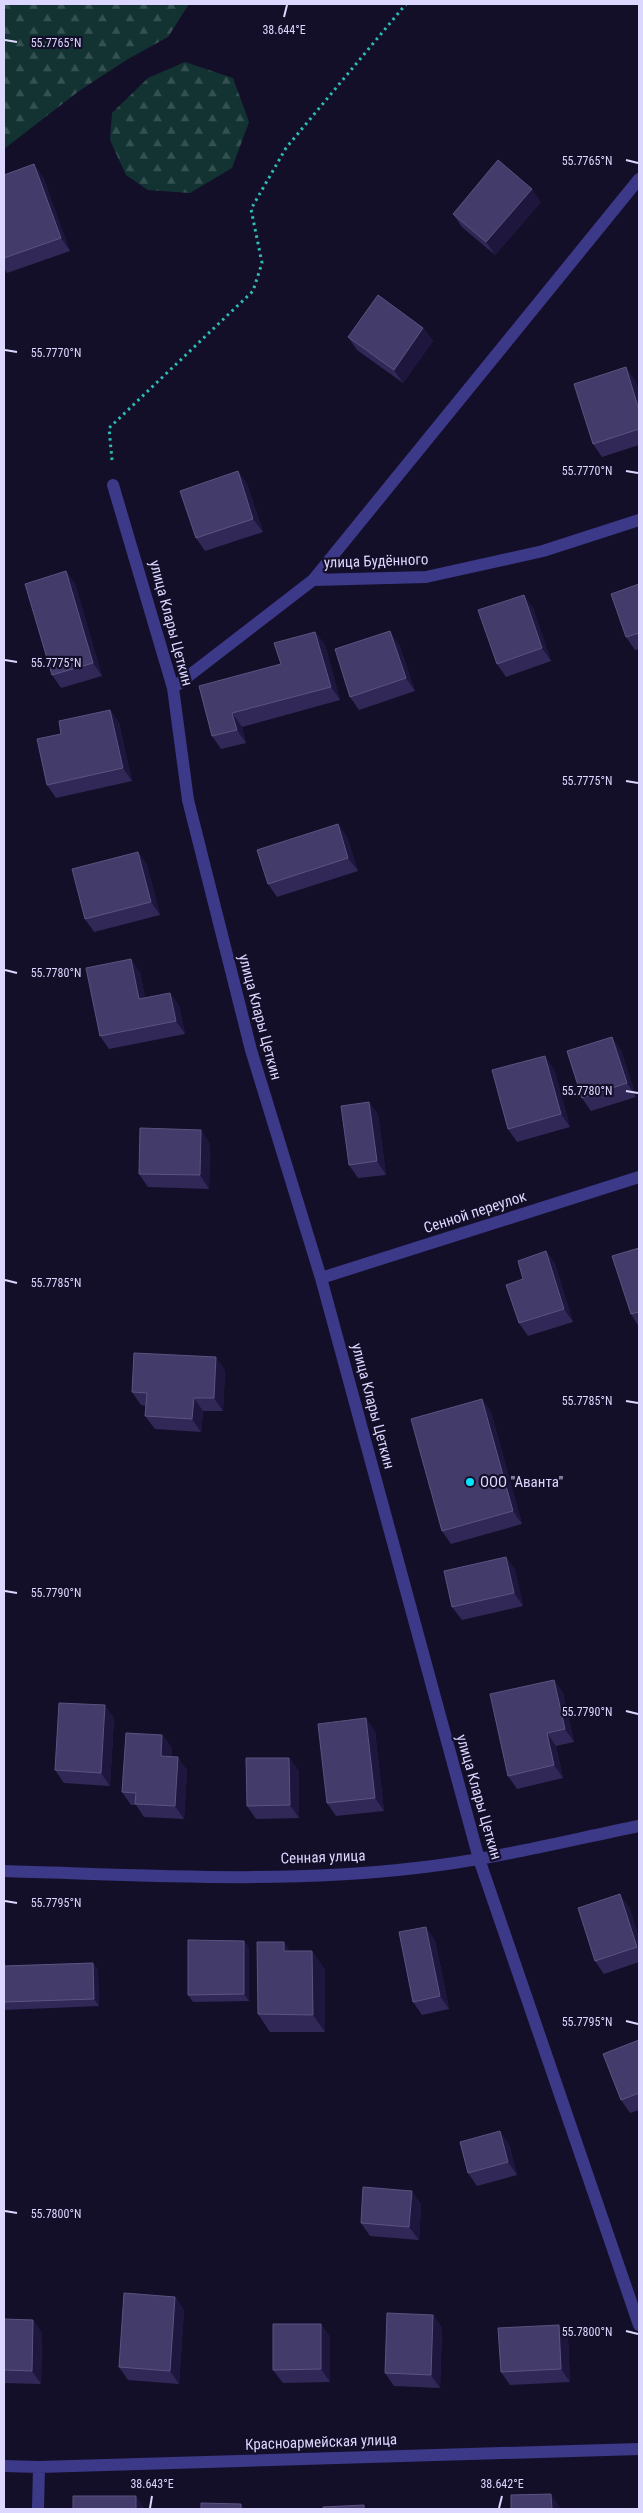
<svg xmlns="http://www.w3.org/2000/svg" width="643" height="2513" viewBox="0 0 643 2513" font-family="'Roboto Condensed',sans-serif">
	<style>
		.forest { fill: url(#forest-firs) }
		.lines { fill: none; stroke-linecap: round; stroke-linejoin: round }
		.path { stroke: #2cbdb5; stroke-width: 3; stroke-dasharray: 2.5 4; stroke-linecap: butt }
		.minor { stroke: #3c3989; stroke-width: 12 }
		.wall { fill: #312857 }
		.shaded-wall { fill: #1e163d }
		.building { fill: #433b69; stroke: #5b5380 }
		.ticks { fill: none; stroke: #dcd7ff; stroke-width: 2 }
		.poi-dot { fill: #03e6ff; stroke: #140f29; stroke-width: 2 }
		.labels { text-anchor: middle; stroke-width: 4.5; stroke-linejoin: round; paint-order: stroke }
		.street-label { font-size: 15px; fill: #dcd7ff; stroke: #140f29 }
		.poi-label { font-size: 15px; fill: #dcd7ff; stroke: #140f29; text-anchor: start }
		.ticks-label { font-size: 12px; text-anchor: middle; fill: #dcd7ff; stroke: #140f29; stroke-width: 4.5; stroke-linejoin: round; paint-order: stroke }
	</style>
	<defs>
		<pattern id="forest-firs" width="22" height="20" patternUnits="userSpaceOnUse" patternTransform="scale(1.25)"><rect width="22" height="20" fill="#123332"/><path d="M5 1l3.5 6h-7zM16 11l3.5 6h-7z" fill="#345051"/></pattern>
	</defs>
	<rect width="100%" height="100%" fill="#140f29"/>
	<!-- forest -->
	<path class="forest" d="M4,4H189L168,37L128,59L79,91L4,149Z
		M185,62L233,78L249,122L232,168L190,193L148,190L126,175L110,140L112,113L148,78Z"/>
	<g class="lines">
		<!-- path -->
		<path class="path" d="M112,460L109,428L253,291L262,263L251,209L286,148L406,4"/>
		<!-- minor -->
		<path class="minor" d="M113,485L173,688L188,800L251,1050L321,1278L479,1859L639,2325
			M313,580L639,179
			M173,688L313,580L426,577L543,551L639,520
			M321,1278L639,1177
			M4,1871C141,1875 280,1884 416,1868C491,1860 565,1841 639,1826
			M4,2466L39,2467L639,2449
			M38,2509L39,2467"/>
	</g>
	<!-- wall -->
	<path class="wall" d="M4,175L43,177L70,251L7,273L4,268Z
		M541,202L495,255L462,227L453,214Z
		M423,328L433,341L403,383L357,350L348,337Z
		M635,380L639,393V445L602,457L593,444Z
		M238,471L247,484L263,532L205,551L196,538Z
		M66,571L75,584L102,676L61,688L52,675Z
		M639,584V649L635,650L626,637Z
		M533,608L551,661L506,677L497,664Z
		M315,632L325,645L340,700L242,727L246,743L221,749L212,736L199,686L281,664Z
		M399,644L415,691L359,710L350,697Z
		M110,710L119,723L132,781L56,798L47,785L61,734Z
		M338,824L347,837L358,871L277,897L268,884Z
		M138,852L147,865L160,915L94,932L85,919Z
		M140,972L145,998L170,993L179,1006L185,1034L109,1049L100,1036Z
		M621,1050L636,1097L591,1111L582,1098Z
		M554,1069L570,1127L517,1142L508,1129Z
		M369,1102L378,1115L386,1175L358,1178L349,1165Z
		M210,1143L209,1189L148,1187L139,1174Z
		M639,1248V1327L631,1314Z
		M546,1251L555,1264L573,1322L528,1336L519,1323L523,1279Z
		M225,1370L223,1411H203L201,1432L155,1429L145,1416L146,1406L141,1405L132,1392Z
		M482,1399L491,1412L522,1524L451,1544L442,1531Z
		M506,1557L515,1570L523,1606L462,1620L452,1607Z
		M554,1680L563,1693L574,1742L556,1746L563,1778L517,1789L508,1776Z
		M114,1718L110,1786L64,1783L55,1770Z
		M375,1731L384,1811L336,1816L327,1803Z
		M162,1735L172,1748L171,1756L187,1770L184,1819L144,1817L136,1805H131L122,1792Z
		M289,1758L299,1771V1818L256,1819L247,1806Z
		M629,1907L639,1938V1962L604,1974L595,1961Z
		M435,1940L449,2009L422,2015L413,2002Z
		M244,1941L249,1948V2001L193,2002L188,1995Z
		M290,1951L325,1969V2032H270L258,2014Z
		M93,1963L98,1970L99,2006L4,2010V1966Z
		M639,2040V2110L630,2113L621,2100Z
		M509,2144L517,2175L477,2186L468,2173Z
		M421,2204L419,2240L370,2236L361,2223Z
		M175,2297L184,2310L179,2384L128,2380L119,2367Z
		M433,2315L442,2328L440,2388L394,2386L385,2373Z
		M4,2319L33,2320L42,2333L41,2384L4,2383Z
		M321,2324L330,2337V2382L283,2383L273,2370Z
		M559,2325L568,2338L570,2382L510,2385L501,2372Z"/>
	<!-- shaded-wall -->
	<path class="shaded-wall" d="M34,164L43,177L70,251L61,238Z
		M532,189L541,202L495,255L486,242Z
		M423,328L433,341L403,383L394,370Z
		M626,367L635,380L639,393V410Z
		M238,471L247,484L263,532L253,519Z
		M66,571L75,584L102,676L93,663Z
		M524,595L533,608L551,661L542,648Z
		M390,631L399,644L415,691L406,678Z
		M315,632L325,645L340,700L331,687Z
		M110,710L119,723L132,781L123,768Z
		M232,713L242,727L246,743L237,730Z
		M338,824L347,837L358,871L348,858Z
		M138,852L147,865L160,915L151,902Z
		M131,959L140,972L148,1012L139,999Z
		M170,993L179,1006L185,1034L176,1021Z
		M612,1037L621,1050L636,1097L627,1083Z
		M545,1056L554,1069L570,1127L561,1114Z
		M369,1102L378,1115L386,1175L377,1161Z
		M201,1130L210,1143L209,1189L200,1175Z
		M546,1251L555,1264L573,1322L564,1309Z
		M216,1357L225,1370L223,1411L214,1398Z
		M194,1398L203,1411L201,1432L192,1419Z
		M482,1399L491,1412L522,1524L513,1511Z
		M506,1557L515,1570L523,1606L514,1593Z
		M554,1680L563,1693L574,1742L565,1729Z
		M105,1705L114,1718L110,1786L101,1773Z
		M366,1718L375,1731L384,1811L375,1798Z
		M547,1733L556,1746L563,1778L554,1765Z
		M162,1735L172,1748L170,1769L161,1756Z
		M178,1757L187,1770L184,1819L175,1806Z
		M289,1758L299,1771V1818L290,1805Z
		M620,1894L629,1907L639,1938V1950L637,1947Z
		M426,1927L435,1940L449,2009L440,1996Z
		M244,1941L249,1948V2001L244,1994Z
		M284,1942L296,1960L284,1951Z
		M312,1951L325,1969V2032L313,2015Z
		M93,1963L98,1970L99,2006L94,1999Z
		M500,2131L509,2144L517,2175L508,2162Z
		M412,2191L421,2204L419,2240L409,2227Z
		M175,2297L184,2310L179,2384L170,2371Z
		M433,2315L442,2328L440,2388L431,2375Z
		M33,2320L42,2333L41,2384L32,2371Z
		M321,2324L330,2337V2382L321,2369Z
		M559,2325L568,2338L570,2382L561,2369Z
		M551,2494L560,2507L561,2509H552Z
		M136,2496L145,2509H136Z
		M241,2504L245,2509H241Z"/>
	<!-- building -->
	<path class="building" d="M498,160L532,189L486,242L453,214Z
		M34,164L61,238L4,258V175Z
		M378,295L423,328L394,370L348,337Z
		M626,367L639,410V429L593,444L574,384Z
		M238,471L253,519L196,538L180,491Z
		M66,571L93,663L52,675L25,584Z
		M639,584V633L626,637L611,594Z
		M524,595L542,648L497,664L478,610Z
		M390,631L406,678L350,697L335,649Z
		M315,632L331,687L232,713L237,730L212,736L199,686L281,664L274,643Z
		M110,710L123,768L47,785L37,739L61,734L59,721Z
		M338,824L348,858L268,884L257,850Z
		M138,852L151,902L85,919L72,869Z
		M131,959L139,999L170,993L176,1021L100,1036L86,968Z
		M612,1037L627,1083L582,1098L567,1051Z
		M545,1056L561,1114L508,1129L492,1070Z
		M369,1102L377,1161L349,1165L341,1106Z
		M140,1128L201,1130L200,1175L139,1174Z
		M639,1248V1312L631,1314L612,1256Z
		M546,1251L564,1309L519,1323L506,1285L523,1279L518,1261Z
		M134,1353L216,1357L214,1398H194L192,1419L145,1416L147,1393L132,1392Z
		M482,1399L513,1511L442,1531L411,1419Z
		M506,1557L514,1593L452,1607L444,1571Z
		M554,1680L565,1729L547,1733L554,1765L508,1776L490,1694Z
		M59,1703L105,1705L101,1773L55,1770Z
		M366,1718L375,1798L327,1803L318,1724Z
		M126,1733L162,1735L161,1756L178,1757L175,1806L135,1804L136,1793L122,1792Z
		M246,1758H289L290,1805L247,1806Z
		M620,1894L637,1947L595,1961L578,1908Z
		M426,1927L440,1996L413,2002L399,1932Z
		M188,1940L244,1941V1994L188,1995Z
		M257,1942H284V1951H312L313,2015L258,2014Z
		M93,1963L94,1999L4,2002V1966Z
		M639,2040V2093L621,2100L603,2054Z
		M500,2131L508,2162L468,2173L460,2142Z
		M363,2187L412,2191L409,2227L361,2223Z
		M124,2293L175,2297L170,2371L119,2367Z
		M387,2313L433,2315L431,2375L385,2373Z
		M4,2319L33,2320L32,2371L4,2370Z
		M273,2324H321V2369L273,2370Z
		M559,2325L561,2369L501,2372L498,2328Z
		M551,2494L552,2509H511V2495Z
		M73,2496H136V2509H73Z
		M201,2503L241,2504V2509H201Z
		M364,2505V2509H323V2507Z"/>
	<!-- ticks -->
	<path class="ticks" d="M284,17L287,5M5,40L17,42M626,160L638,163M5,350L17,352M626,471L638,473M5,660L17,662M626,781L638,783M5,970L17,973M626,1091L638,1093M5,1280L17,1283M626,1401L638,1403M5,1591L17,1593M626,1711L638,1714M5,1901L17,1903M626,2021L638,2024M5,2211L17,2213M626,2331L638,2334M150,2508L152,2496M499,2508L502,2496"/>
	<!-- markers -->
	<circle class="poi-dot" cx="470" cy="1482" r="5"/>
	<g class="labels">
		<!-- street labels -->
		<g class="street-label">
			<text transform="translate(376 561) rotate(-2)" y="5">улица Будённого</text>
			<text transform="translate(171 623) rotate(75)" y="5">улица Клары Цеткин</text>
			<text transform="translate(260 1017) rotate(75)" y="5">улица Клары Цеткин</text>
			<text transform="translate(475 1212) rotate(-18)" y="5">Сенной переулок</text>
			<text transform="translate(373 1406) rotate(75)" y="5">улица Клары Цеткин</text>
			<text transform="translate(479 1797) rotate(74)" y="5">улица Клары Цеткин</text>
			<text transform="translate(323 1857) rotate(-2)" y="5">Сенная улица</text>
			<text transform="translate(321 2442) rotate(-2)" y="5">Красноармейская улица</text>
		</g>
		<!-- poi labels -->
		<g class="poi-label">
			<text x="480" y="1487">ООО "Аванта"</text>
		</g>
	</g>
	<g class="ticks-label">
		<text x="284" y="34">38.644°E</text>
		<text x="56" y="47">55.7765°N</text>
		<text x="587" y="165">55.7765°N</text>
		<text x="56" y="357">55.7770°N</text>
		<text x="587" y="475">55.7770°N</text>
		<text x="56" y="667">55.7775°N</text>
		<text x="587" y="785">55.7775°N</text>
		<text x="56" y="977">55.7780°N</text>
		<text x="587" y="1095">55.7780°N</text>
		<text x="56" y="1287">55.7785°N</text>
		<text x="587" y="1405">55.7785°N</text>
		<text x="56" y="1597">55.7790°N</text>
		<text x="587" y="1716">55.7790°N</text>
		<text x="56" y="1907">55.7795°N</text>
		<text x="587" y="2026">55.7795°N</text>
		<text x="56" y="2218">55.7800°N</text>
		<text x="587" y="2336">55.7800°N</text>
		<text x="152" y="2488">38.643°E</text>
		<text x="502" y="2488">38.642°E</text>
	</g>
	<!-- border -->
	<rect width="643" height="2513" fill="none" stroke="#dcd7ff" stroke-width="10"/>
</svg>
